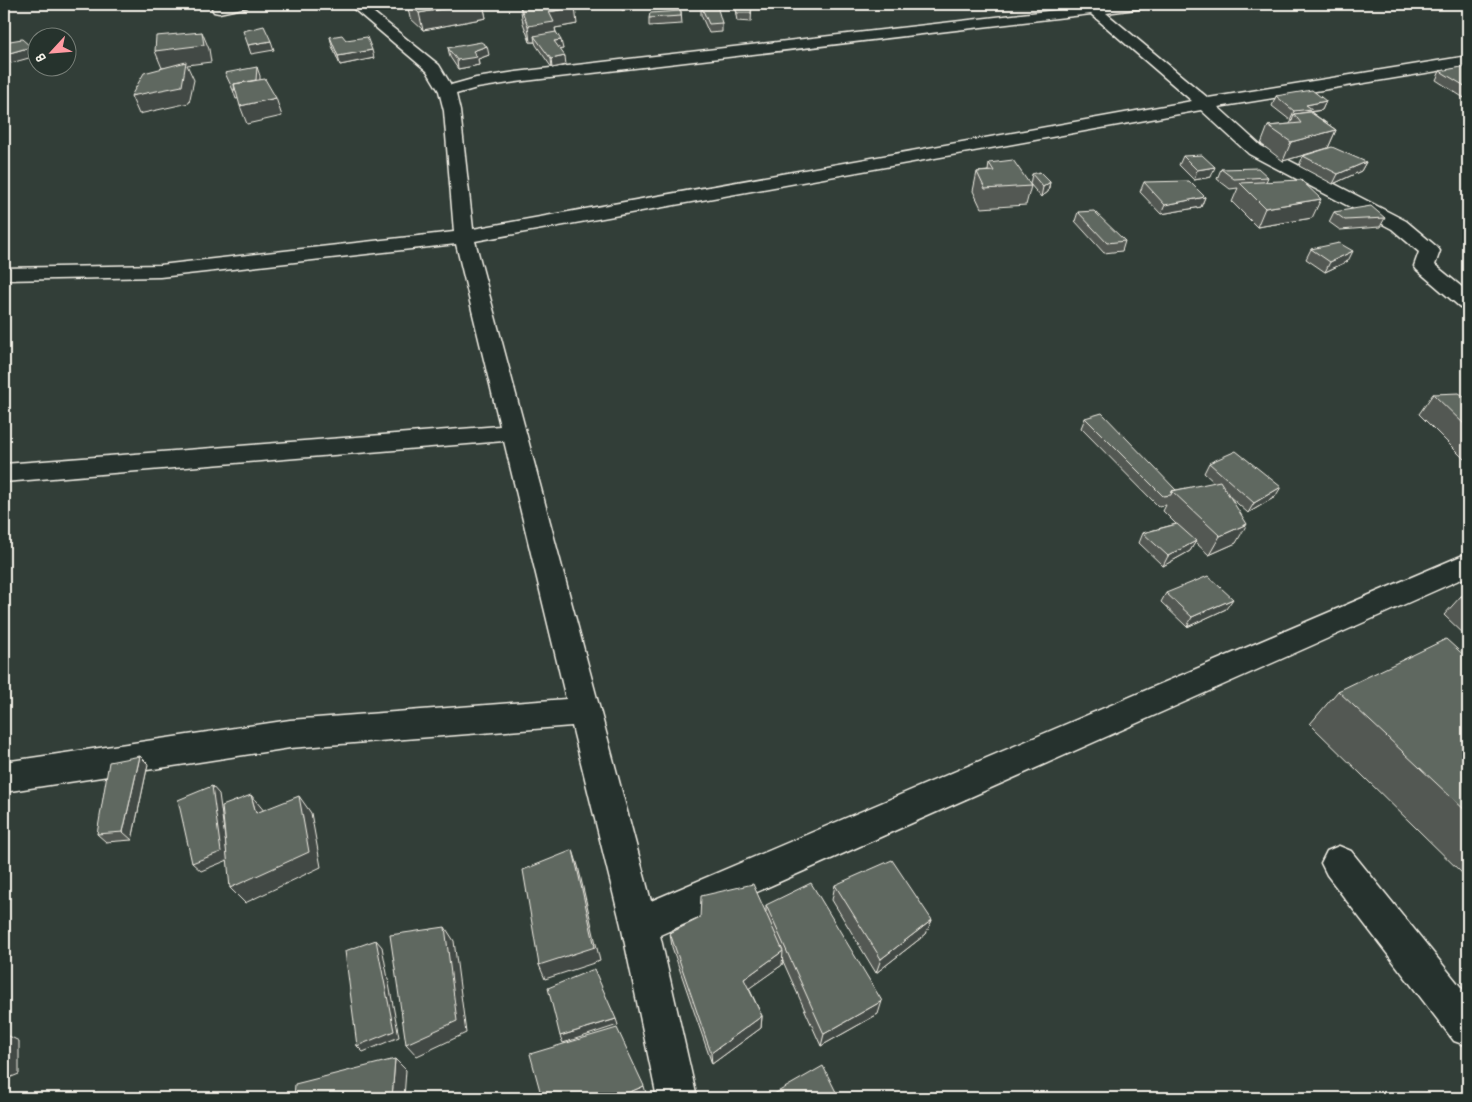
<svg xmlns="http://www.w3.org/2000/svg" width="1472" height="1102" viewBox="0 0 1472 1102" font-family="'Patrick Hand',sans-serif">
	<style>
		.lines { fill: none; stroke-linecap: round; stroke-linejoin: round }
		.street-casing { stroke: #f4f1e8; stroke-width: 3 }
		.street { fill: #26332d; fill-rule: evenodd }
		.wall { fill: #525953; stroke: #f4f1e8 }
		.shaded-wall { fill: #424944; stroke: #f4f1e8 }
		.building { fill: #5f6861; stroke: #f4f1e8 }
	</style>
	<rect width="100%" height="100%" fill="#323e38"/>
	<filter id="ink" filterUnits="userSpaceOnUse"><feTurbulence type="fractalNoise" baseFrequency=".02" numOctaves="2"/><feDisplacementMap in="SourceGraphic" scale="10" xChannelSelector="R" yChannelSelector="G"/><feConvolveMatrix kernelMatrix="1 2 1 2 8 2 1 2 1" color-interpolation-filters="sRGB"/></filter>
	<g filter="url(#ink)">
		<g class="lines">
			<defs>
				<path id="street" d="M224,4H249L247,7L219,13L214,12L212,9L214,6Z
					M348,4H363L439,65L451,85L476,78L516,72L1109,4H1150L1148,7L1143,8L1106,13L1208,98L1468,56V66L1218,107L1261,146L1406,221L1437,247L1440,251L1435,265L1468,292V308L1460,307L1417,270L1414,266L1419,252L1392,229L1249,154L1201,110L475,241L651,901L1468,553V576L660,935L697,1098H657L621,925L572,726L290,748L4,792V762L290,720L566,699L504,441L4,482V464L500,426L456,244L160,277L4,280V268L160,265L454,232L444,111L439,91L427,71ZM1091,14L1192,101L473,229L460,111L456,94L477,88L516,82Z
					M1339,846L1351,851L1468,996V1046L1454,1041L1327,875L1321,863L1327,851Z"/>
			</defs>
			<!-- street casing -->
			<use href="#street" class="street-casing"/>
			<!-- street -->
			<use href="#street" class="street"/>
		</g>
		<!-- wall -->
		<path class="wall" d="M383,4H483L486,18L423,30L410,18L407,4L388,8Z
			M619,4H640V6L622,10Z
			M734,4H752L751,22L737,21Z
			M520,6L577,24L555,28L556,32L563,49H560L566,65L552,68L536,45L535,42H530L523,23Z
			M701,6L722,23V32L709,33L701,15Z
			M681,11L682,24L649,26V18Z
			M330,37L346,40L374,58L340,65L332,46Z
			M448,48L489,55L478,59L479,65L458,69L450,57Z
			M1468,67V97L1464,98L1436,80L1440,71Z
			M1276,96L1326,101L1322,110L1311,112L1336,130L1328,148L1283,161L1261,144L1268,126L1290,124L1292,120H1290L1272,106Z
			M1183,156L1211,177L1194,180L1179,165Z
			M1303,156L1366,162L1361,171L1333,184L1299,166Z
			M989,163L1031,186L1026,205L981,208L973,191L977,172L988,171Z
			M1221,169L1268,177L1266,182L1312,218L1257,227L1232,202L1238,188L1230,189L1217,179Z
			M1032,174L1050,182L1048,192L1041,197L1030,184Z
			M1144,182L1205,197L1201,207L1161,214L1140,192Z
			M1078,212L1125,241L1122,251L1104,253L1075,221Z
			M1334,212L1385,218L1380,227L1340,230L1329,222Z
			M1311,249L1348,261L1325,272L1306,259Z
			M1433,394L1468,399V463L1419,414Z
			M1085,418L1176,490L1215,483L1204,473L1209,463L1275,497L1248,513L1229,496L1236,543L1209,555L1195,542L1190,551L1163,566L1139,543L1143,533L1176,524L1163,511L1166,505L1158,506L1081,428Z
			M1166,593L1226,609L1187,627L1161,602Z
			M1468,594V638L1444,615L1461,596Z
			M1468,659V879L1310,724L1338,691Z
			M148,764L132,840L106,842L97,834Z
			M835,885L932,920L926,934L876,973L832,900Z
			M766,905L878,1014L821,1046L782,959V965L749,988L762,1016L761,1028L712,1064L672,947L670,933L700,918L766,912Z"/>
		<!-- shaded-wall -->
		<path class="shaded-wall" d="M387,4H407L388,8Z
			M471,4H483L486,18L423,30L419,13Z
			M622,4H640V6L622,10Z
			M575,7L577,24L555,28L557,39L534,36L535,42H530L528,26L549,12Z
			M202,32L209,49L211,62L187,65L194,80L189,103L139,114L131,96L186,65L162,68L155,51Z
			M561,40L563,49L556,50L554,41Z
			M271,41L274,50L251,54L248,45Z
			M487,46L489,55L478,59L479,65L458,69L457,60L473,51Z
			M31,47L36,56L11,63L6,54Z
			M372,50L374,58L340,65L338,56Z
			M565,56L566,65L552,68L551,59Z
			M257,67L260,76V95L236,99L233,90Z
			M1468,90V97L1464,98Z
			M276,98L282,116L247,124L240,106Z
			M1326,101L1322,110L1294,114L1292,120H1290L1294,111L1306,105Z
			M1336,130L1328,148L1283,161L1291,142Z
			M1366,162L1361,171L1333,184L1338,174Z
			M1215,167L1211,177L1194,180L1197,170Z
			M1050,182L1048,192L1041,197L1043,187Z
			M1205,197L1201,207L1161,214L1165,205Z
			M1321,199L1312,218L1257,227L1265,208Z
			M1353,251L1348,261L1325,272L1330,262Z
			M1281,487L1275,497L1248,513L1254,503Z
			M1247,524L1236,543L1209,555L1220,536Z
			M1196,541L1190,551L1163,566L1168,556Z
			M1233,599L1226,609L1187,627L1192,617Z
			M140,756L148,764L132,840L123,832Z
			M212,786L219,794L228,860L201,871L192,863Z
			M251,795L265,812L256,813Z
			M299,796L311,813L321,867L245,903L230,888Z
			M573,850L578,866L600,961L545,979L539,965Z
			M932,920L926,934L876,973L881,959Z
			M445,927L454,941L466,1033L417,1056L406,1044Z
			M376,940L382,947L399,1037L363,1052L357,1046Z
			M783,951L782,965L744,992V979Z
			M882,1001L878,1014L821,1046L824,1034Z
			M762,1016L761,1028L712,1064L711,1053Z
			M616,1019L618,1025L563,1043L560,1036Z
			M7,1035L19,1041V1074L4,1080V1069Z
			M395,1059L406,1070L404,1098H392Z
			M644,1086L647,1097L644,1098H616Z"/>
		<!-- building -->
		<path class="building" d="M409,4H471L419,13Z
			M541,4H573L575,7L549,12L554,22L528,26L520,6Z
			M735,4H752L751,13H737Z
			M701,6H717L722,23L709,24Z
			M681,11V16L649,18L650,13Z
			M264,26L271,41L248,45L243,31Z
			M202,32L204,45L155,51L156,36Z
			M556,32L561,40L554,41L565,56L551,59L534,36Z
			M342,35L346,40L367,37L372,50L338,56L330,37Z
			M22,39L31,47L6,54L4,50V42Z
			M481,42L487,46L473,51L477,57L457,60L448,48Z
			M186,62L182,86L131,96L144,73Z
			M1467,66L1468,67V88L1440,71Z
			M257,67L256,80L234,84L235,90H233L225,73Z
			M265,79L276,98L240,106L234,84Z
			M1312,90L1326,101L1306,105L1312,109L1294,111L1276,96Z
			M1310,112L1336,130L1291,142L1268,126L1301,123L1294,114Z
			M1332,147L1366,162L1338,174L1303,156Z
			M1202,155L1215,167L1197,170L1183,156Z
			M1013,160L1031,186L985,189L977,172L994,171L989,163Z
			M1258,168L1268,177L1234,179L1221,169Z
			M1040,172L1050,182L1043,187L1032,174Z
			M1301,180L1321,199L1265,208L1240,183Z
			M1189,181L1205,197L1165,205L1144,182Z
			M1371,206L1385,218L1345,220L1334,212Z
			M1094,211L1125,241L1107,243L1078,212Z
			M1339,243L1353,251L1330,262L1311,249Z
			M1459,393L1468,399V428L1433,394Z
			M1102,413L1176,490L1172,491L1171,495L1163,496L1085,418Z
			M1236,451L1281,487L1254,503L1209,463Z
			M1220,481L1247,524L1220,536L1172,491Z
			M1177,524L1196,541L1168,556L1143,533Z
			M1208,576L1233,599L1192,617L1166,593Z
			M1468,594V603L1461,596Z
			M1446,639L1468,659V813L1338,691Z
			M140,756L123,832L97,834L109,762Z
			M212,786L221,852L192,863L178,800Z
			M251,795L256,813L299,796L309,852L230,888L222,806Z
			M573,850L595,947L539,965L523,870Z
			M892,860L932,920L881,959L835,885Z
			M811,883L882,1001L824,1034L766,905Z
			M753,884L783,951L744,979L762,1016L711,1053L670,933L700,918L701,896Z
			M445,927L457,1021L406,1044L390,935Z
			M376,940L394,1031L357,1046L345,951Z
			M594,969L616,1019L560,1036L548,988Z
			M617,1028L644,1086L616,1098H542L530,1054Z
			M7,1035V1068L4,1069V1036Z
			M395,1059L392,1098H294L295,1084Z
			M823,1066L839,1098H767Z"/>
	</g>
	<!-- margin -->
	<rect width="1472" height="1102" fill="none" stroke="#26332d" stroke-width="20"/>
	<rect x="10" y="10" width="1452" height="1082" fill="none" stroke="#f4f1e8" stroke-width="2" filter="url(#ink)"/>
	<!-- north arrow -->
	<g transform="translate(52 52) rotate(244)"><circle r="24" fill="#26332d" stroke="#787f78"/>
	<path d="M0-4L9 19L0 12L-9 19Z" fill="#ff9aa2"/>
	<text y="-8" font-size="14" font-weight="bold" text-anchor="middle" fill="#f4f1e8">B</text>
	</g>
</svg>
